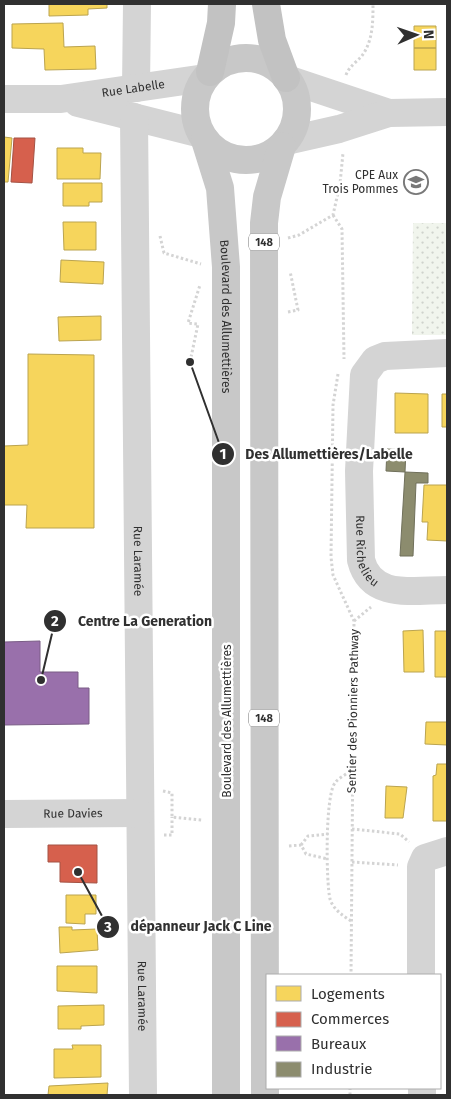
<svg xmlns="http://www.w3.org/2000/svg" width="451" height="1099" viewBox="0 0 451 1099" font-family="'Fira Sans',sans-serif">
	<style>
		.park { fill: url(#park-dots) }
		.pitch { fill: #f1f5ed }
		.homes { fill: #f6d55c; stroke: #bba44f }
		.shops { fill: #d6604d; stroke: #a45244 }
		.offices { fill: #9970ab; stroke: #7a5d86 }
		.industry { fill: #8c8c6e; stroke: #70705b }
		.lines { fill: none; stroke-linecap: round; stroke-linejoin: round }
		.path { stroke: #d4d4d4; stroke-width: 3; stroke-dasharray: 2.5 2.5; stroke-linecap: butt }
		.minor { stroke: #d4d4d4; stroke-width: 28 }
		.major { stroke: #c8c8c8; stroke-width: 28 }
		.highway { stroke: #c2c2c2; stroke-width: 28 }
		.labels { text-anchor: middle; stroke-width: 5; stroke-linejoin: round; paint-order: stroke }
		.shield { fill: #fff; stroke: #6e6e6e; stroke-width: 1 }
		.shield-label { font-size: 11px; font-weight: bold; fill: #303030 }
		.street-label { font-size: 12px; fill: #303030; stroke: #fff }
		.poi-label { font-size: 12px; fill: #303030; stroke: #fff; text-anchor: end }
		.leader { fill: none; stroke: #303030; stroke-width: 2 }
		.callout-dot { fill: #303030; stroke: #fff; stroke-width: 2 }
		.mark-label { font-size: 15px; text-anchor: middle; font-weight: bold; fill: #fff }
		.callout-label { font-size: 14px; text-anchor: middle; font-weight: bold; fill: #303030; stroke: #fff; stroke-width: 5; stroke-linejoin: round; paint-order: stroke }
	</style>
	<defs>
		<pattern id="park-dots" width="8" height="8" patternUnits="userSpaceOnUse" patternTransform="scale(1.25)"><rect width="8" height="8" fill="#f1f5ed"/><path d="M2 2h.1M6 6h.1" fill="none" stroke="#cfd2cc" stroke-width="1.8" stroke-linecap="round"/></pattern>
	</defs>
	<rect width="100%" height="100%" fill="#fff"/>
	<!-- park -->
	<path class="park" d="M413,223H447V335H412Z"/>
	<!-- pitch -->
	<path class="pitch" d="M445,231H447V318Z"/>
	<!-- homes -->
	<path class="homes" d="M49,4H107V8L88,9V15L49,16Z
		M63,23L64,47L95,46L96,69L45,70L44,49L12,48V24Z
		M414,26H436V48H414Z
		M414,48H436V70H414Z
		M4,137L12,138L8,182H4Z
		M57,148H83V153H101L100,179H57Z
		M63,183H102V202H89V206H63Z
		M63,222H96V250H64Z
		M61,260L104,262L103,284L60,282Z
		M101,316V340L59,341L58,317Z
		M28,354L94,355V528H26L27,505H4V429V446L28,445Z
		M395,393L428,394V433H395Z
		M442,394H447V427H442Z
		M424,485H447V541L427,540L428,522H422Z
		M423,630L424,672H404L403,631Z
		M435,631H447V677H435Z
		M426,722H447V745L425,744Z
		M437,764H447V821H433V776L436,775Z
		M386,786L407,787L403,818H385Z
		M66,895H96V914H85V924L66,923Z
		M59,927H72V930L97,929L98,950L60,953Z
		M57,966H97V993L57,991Z
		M104,1005V1025L81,1026V1029H58V1006Z
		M72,1045H101V1077L54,1078V1049H73Z
		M108,1083L107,1095H48L49,1086Z"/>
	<!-- shops -->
	<path class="shops" d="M14,138H35L32,183L11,182Z
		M48,845H97V883L60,882V862H48Z"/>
	<!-- offices -->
	<path class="offices" d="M40,641V672H78V688H89V724L4,725V642Z"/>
	<!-- industry -->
	<path class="industry" d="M387,449L406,450L405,472L386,471Z
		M405,472L428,473V483H416L413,556H400Z"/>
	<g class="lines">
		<!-- path -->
		<path class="path" d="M346,75C349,67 356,62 361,57C373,42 373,22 373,4
			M333,215L342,229L344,359
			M160,236L164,253L201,264
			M288,238L299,235L333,215L340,184L343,153
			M288,312L298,310L290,271
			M190,362L198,324L188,323L200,285
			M338,374L333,405L331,557L333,575L354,621L351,975
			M354,621L371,607
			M350,771C346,775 338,778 335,783C325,795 326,882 330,899C333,909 342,915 351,921
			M163,791L172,793V817L202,820
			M352,829L400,834L409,842
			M164,835H172V817
			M301,845L308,836L328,834
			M289,846L301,845L306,854L328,859
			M352,862L398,865
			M350,1095V1088"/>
		<!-- minor -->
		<g class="minor">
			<path d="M287,79L389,113"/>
			<path d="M136,88L137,4"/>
			<path id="s1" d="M4,99H61L205,78"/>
			<path d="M78,103L201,134"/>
			<path id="s2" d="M134,117L143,1095"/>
			<path d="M286,141L339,129L389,113L447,112"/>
			<path id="s3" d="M447,353L385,356L375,360L364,375L359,471L361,560C371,600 414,590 447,590"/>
			<path id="s4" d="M4,814L140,813"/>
			<path d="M421,975V867L425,858L447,851"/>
			<path d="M422,1088V1095"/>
		</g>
		<!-- major -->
		<g class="major">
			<circle cx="246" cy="109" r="51"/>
			<path id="s5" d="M205,140L220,188L226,267V1095"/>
			<path d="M265,1095L264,223L267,197L282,146"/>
		</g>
		<!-- highway -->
		<path class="highway" d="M266,4L272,40L286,78
			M210,72L221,23L222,4"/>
	</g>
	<!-- icons -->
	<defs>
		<symbol id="school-ring" viewBox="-11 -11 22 22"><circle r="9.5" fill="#fff" stroke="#787878" stroke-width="1.5"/><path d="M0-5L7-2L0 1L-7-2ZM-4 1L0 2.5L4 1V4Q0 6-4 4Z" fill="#787878"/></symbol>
	</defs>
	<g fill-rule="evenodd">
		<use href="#school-ring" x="402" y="168" width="28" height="28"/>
	</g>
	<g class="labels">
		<!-- shield labels -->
		<g class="shield">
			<rect x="249" y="233.5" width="30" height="17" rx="4"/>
			<rect x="249" y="709.5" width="30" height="17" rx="4"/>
		</g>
		<g class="shield-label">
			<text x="264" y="246">148</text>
			<text x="264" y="722">148</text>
		</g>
		<!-- street labels -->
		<g class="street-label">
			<text dy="4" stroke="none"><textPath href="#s1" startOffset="130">Rue Labelle</textPath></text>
			<text dy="4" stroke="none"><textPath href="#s5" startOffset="179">Boulevard des Allumettières</textPath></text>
			<text dy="4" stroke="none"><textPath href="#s3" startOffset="269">Rue Richelieu</textPath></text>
			<text dy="4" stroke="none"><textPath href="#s2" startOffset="444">Rue Laramée</textPath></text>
			<text transform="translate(353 711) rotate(-89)" y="4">Sentier des Pionniers Pathway</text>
			<text transform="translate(227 721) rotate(-90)" y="4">Boulevard des Allumettières</text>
			<text dy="4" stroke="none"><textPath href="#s4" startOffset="69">Rue Davies</textPath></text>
			<text dy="4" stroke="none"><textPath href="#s2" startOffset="879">Rue Laramée</textPath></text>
		</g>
		<!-- poi labels -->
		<g class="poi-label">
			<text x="398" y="179">CPE Aux<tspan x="398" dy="14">Trois Pommes</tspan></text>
		</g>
	</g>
	<!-- callouts -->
	<path class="leader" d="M190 362L223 454M41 680L55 621M78 872L108 927"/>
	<g class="callout-dot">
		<circle cx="190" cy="362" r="5"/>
		<circle cx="41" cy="680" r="5"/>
		<circle cx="78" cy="872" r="5"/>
		<circle cx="223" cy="454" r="12"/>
		<circle cx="55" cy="621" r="12"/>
		<circle cx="108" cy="927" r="12"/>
	</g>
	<g class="mark-label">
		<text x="223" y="459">1</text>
		<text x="55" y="626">2</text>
		<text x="108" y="932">3</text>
	</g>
	<g class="callout-label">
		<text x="329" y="459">Des Allumettières/Labelle</text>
		<text x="145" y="626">Centre La Generation</text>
		<text x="201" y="931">dépanneur Jack C Line</text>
	</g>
	<!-- border -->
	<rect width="451" height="1099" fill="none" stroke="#303030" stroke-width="10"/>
	<!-- legend -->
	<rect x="266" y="974" width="175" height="115" fill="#ffffff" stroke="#acacac"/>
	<rect x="276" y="986" width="25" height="15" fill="#f6d55c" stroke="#acacac"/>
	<text x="311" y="999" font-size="15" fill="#303030">Logements</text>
	<rect x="276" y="1012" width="25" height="15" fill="#d6604d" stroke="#acacac"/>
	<text x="311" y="1024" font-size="15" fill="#303030">Commerces</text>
	<rect x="276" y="1036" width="25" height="15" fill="#9970ab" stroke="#acacac"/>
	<text x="311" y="1049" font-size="15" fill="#303030">Bureaux</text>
	<rect x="276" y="1062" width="25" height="15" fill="#8c8c6e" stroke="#acacac"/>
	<text x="311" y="1074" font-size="15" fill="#303030">Industrie</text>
	<!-- north arrow -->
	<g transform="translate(416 35) rotate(88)" stroke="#ffffff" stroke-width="4" paint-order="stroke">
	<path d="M0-4L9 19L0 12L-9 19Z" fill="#303030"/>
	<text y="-8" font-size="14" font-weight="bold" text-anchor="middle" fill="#303030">N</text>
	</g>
</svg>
